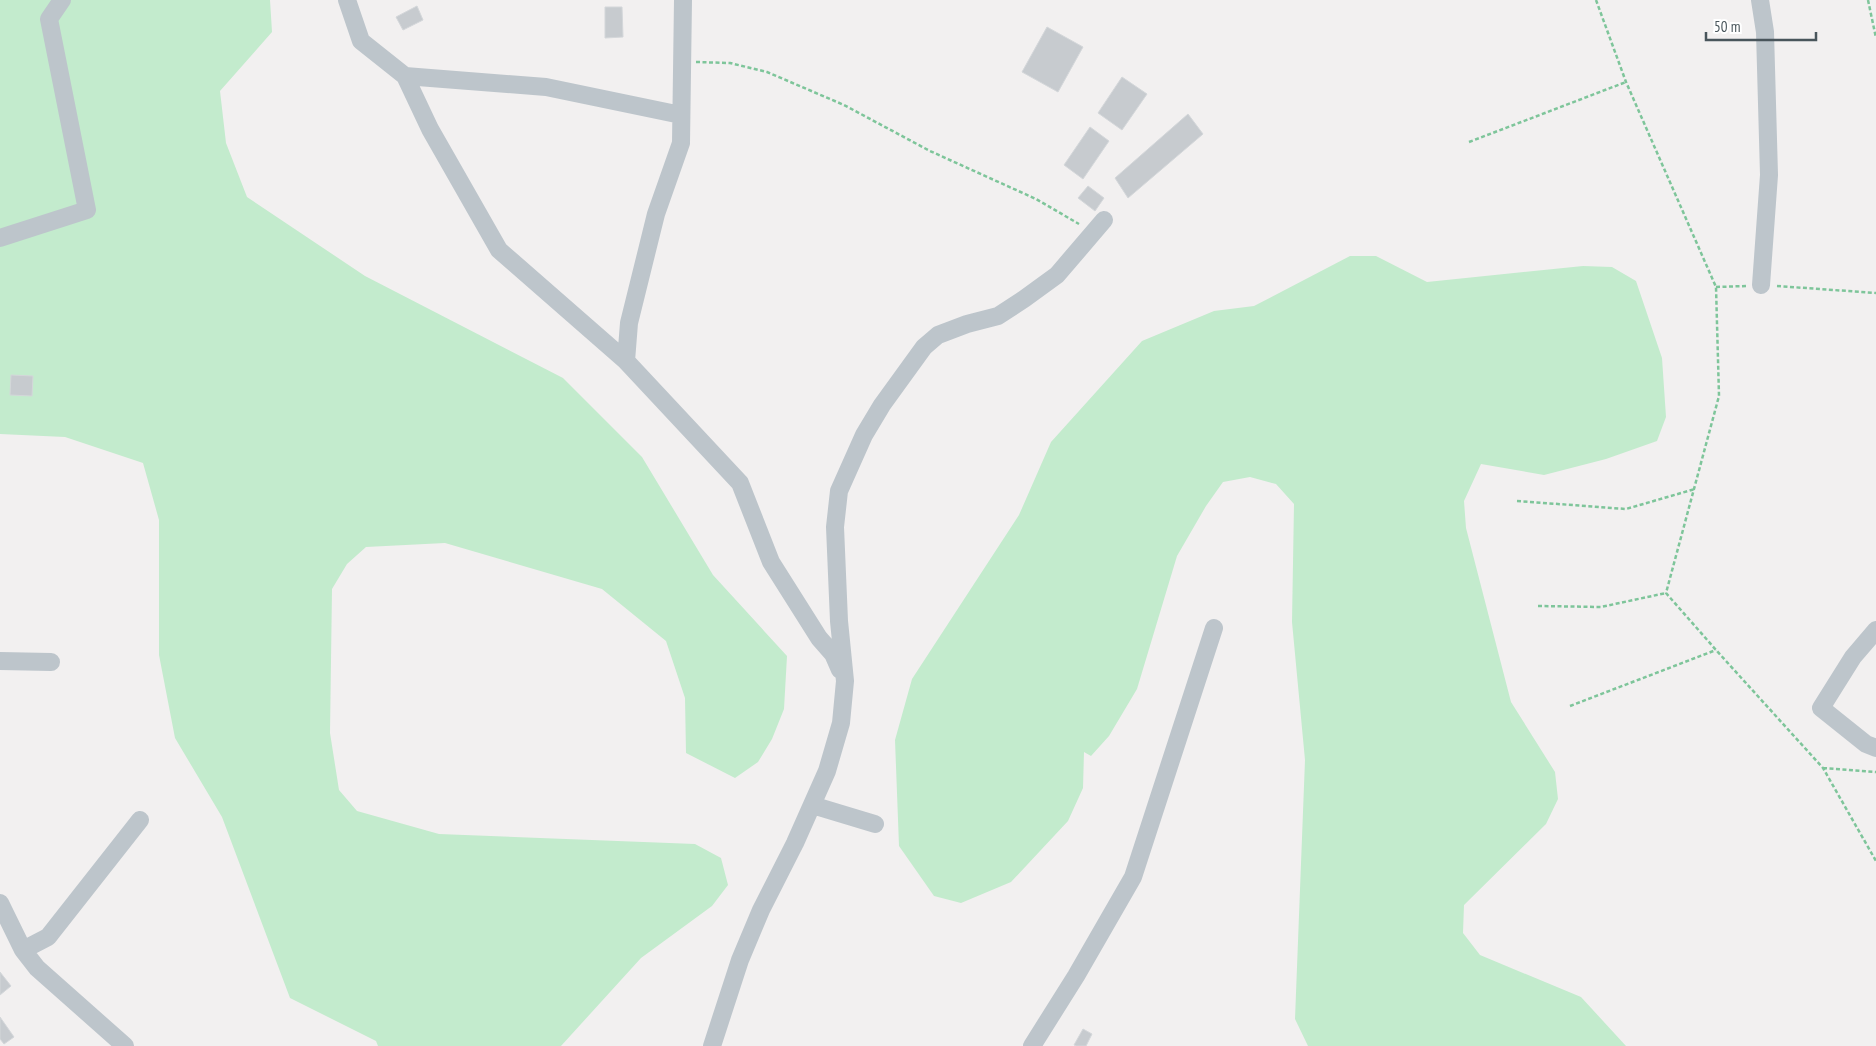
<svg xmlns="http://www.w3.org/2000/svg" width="1876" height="1046" viewBox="0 0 1876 1046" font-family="'PT Sans Narrow',sans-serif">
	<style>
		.green { fill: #c3ebcd }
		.building { fill: #c7cbcf; stroke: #d4d7da }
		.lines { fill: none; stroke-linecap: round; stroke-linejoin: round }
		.path { stroke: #7ec59a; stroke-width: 2.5; stroke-dasharray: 4 2.5; stroke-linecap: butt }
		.minor { stroke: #bdc5cb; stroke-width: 18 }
	</style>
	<rect width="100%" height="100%" fill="#f2f0f0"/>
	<!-- green -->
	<path class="green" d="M0,0H270L272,32L220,91L226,143L247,197L365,276L563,378L642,457L713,575L787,656L784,709L772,739L758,762L735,778L686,753L685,698L666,641L602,589L445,543L366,547L347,564L332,589L330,733L339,790L357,811L439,834L695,844L721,858L728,885L712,906L641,958L561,1046H378L376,1041L290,998L222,817L175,738L159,655V520L143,463L65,437L0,434Z
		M1350,256H1376L1427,282L1583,266L1612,267L1636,281L1662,358L1666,417L1657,441L1606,459L1544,475L1481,464L1464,501L1466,528L1511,702L1555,772L1558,799L1546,824L1464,905L1463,933L1480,955L1581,997L1626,1046H1308L1295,1019L1305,760L1292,622L1294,504L1276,484L1250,477L1223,482L1206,506L1177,556L1137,689L1109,736L1091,756L1084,752L1083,788L1068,821L1011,882L961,903L934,896L899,846L895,740L912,679L1019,515L1051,442L1142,341L1214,311L1254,306Z"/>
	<!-- building -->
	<path class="building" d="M417,6L423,20L403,30L396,17Z
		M605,7H622L623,37L605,38Z
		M1047,27L1083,47L1058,92L1022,72Z
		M1122,77L1147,94L1122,130L1098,113Z
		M1188,114L1203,134L1128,198L1115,178Z
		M1090,127L1109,141L1083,179L1064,165Z
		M1088,186L1104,198L1095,211L1078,198Z
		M11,375L33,376L32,396L10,395Z
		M0,972L11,986L0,995Z
		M0,1017L14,1037L4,1044L0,1039Z
		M1083,1029L1092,1034L1086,1046H1076L1074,1045Z"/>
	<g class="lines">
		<!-- path -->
		<path class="path" d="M1596,0L1626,82L1716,287L1719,396L1666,593L1716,650L1823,768L1876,861
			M1868,0L1876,38
			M696,62L730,63L767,72L844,105L930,151L1036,199L1079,224
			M1469,142L1626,82
			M1777,286L1876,293
			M1716,287L1747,286
			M1517,501L1626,509L1695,489
			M1538,606L1601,607L1666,593
			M1570,706L1716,650
			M1823,768L1876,772"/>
		<!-- minor -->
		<path class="minor" d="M347,0L361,41L405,76L430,129L499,250L626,361
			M683,0L681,143L656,214L629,323L626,361L740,483L771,562L819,638L833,654L840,670
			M1760,0L1765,32L1769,175L1761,285
			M405,76L546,87L681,115
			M0,238L87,210L49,19L62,0
			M1876,630L1853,657L1821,708L1866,744L1876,748
			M0,661L51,662
			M812,805L875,824
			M0,903L23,950
			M125,1046L37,968L23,950L48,937L140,820
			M712,1046L740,960L761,910L795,843L827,771L841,723L845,681L839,621L835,527L839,491L864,435L882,405L924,347L938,335L967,324L998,316L1024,299L1057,275L1104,220
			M1032,1046L1076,976L1133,877L1214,628"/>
	</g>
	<!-- scale -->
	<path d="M1706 32v8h110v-8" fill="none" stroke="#49555b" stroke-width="2.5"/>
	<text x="1714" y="32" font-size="15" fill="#49555b" stroke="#ffffff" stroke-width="4" paint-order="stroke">50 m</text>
</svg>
